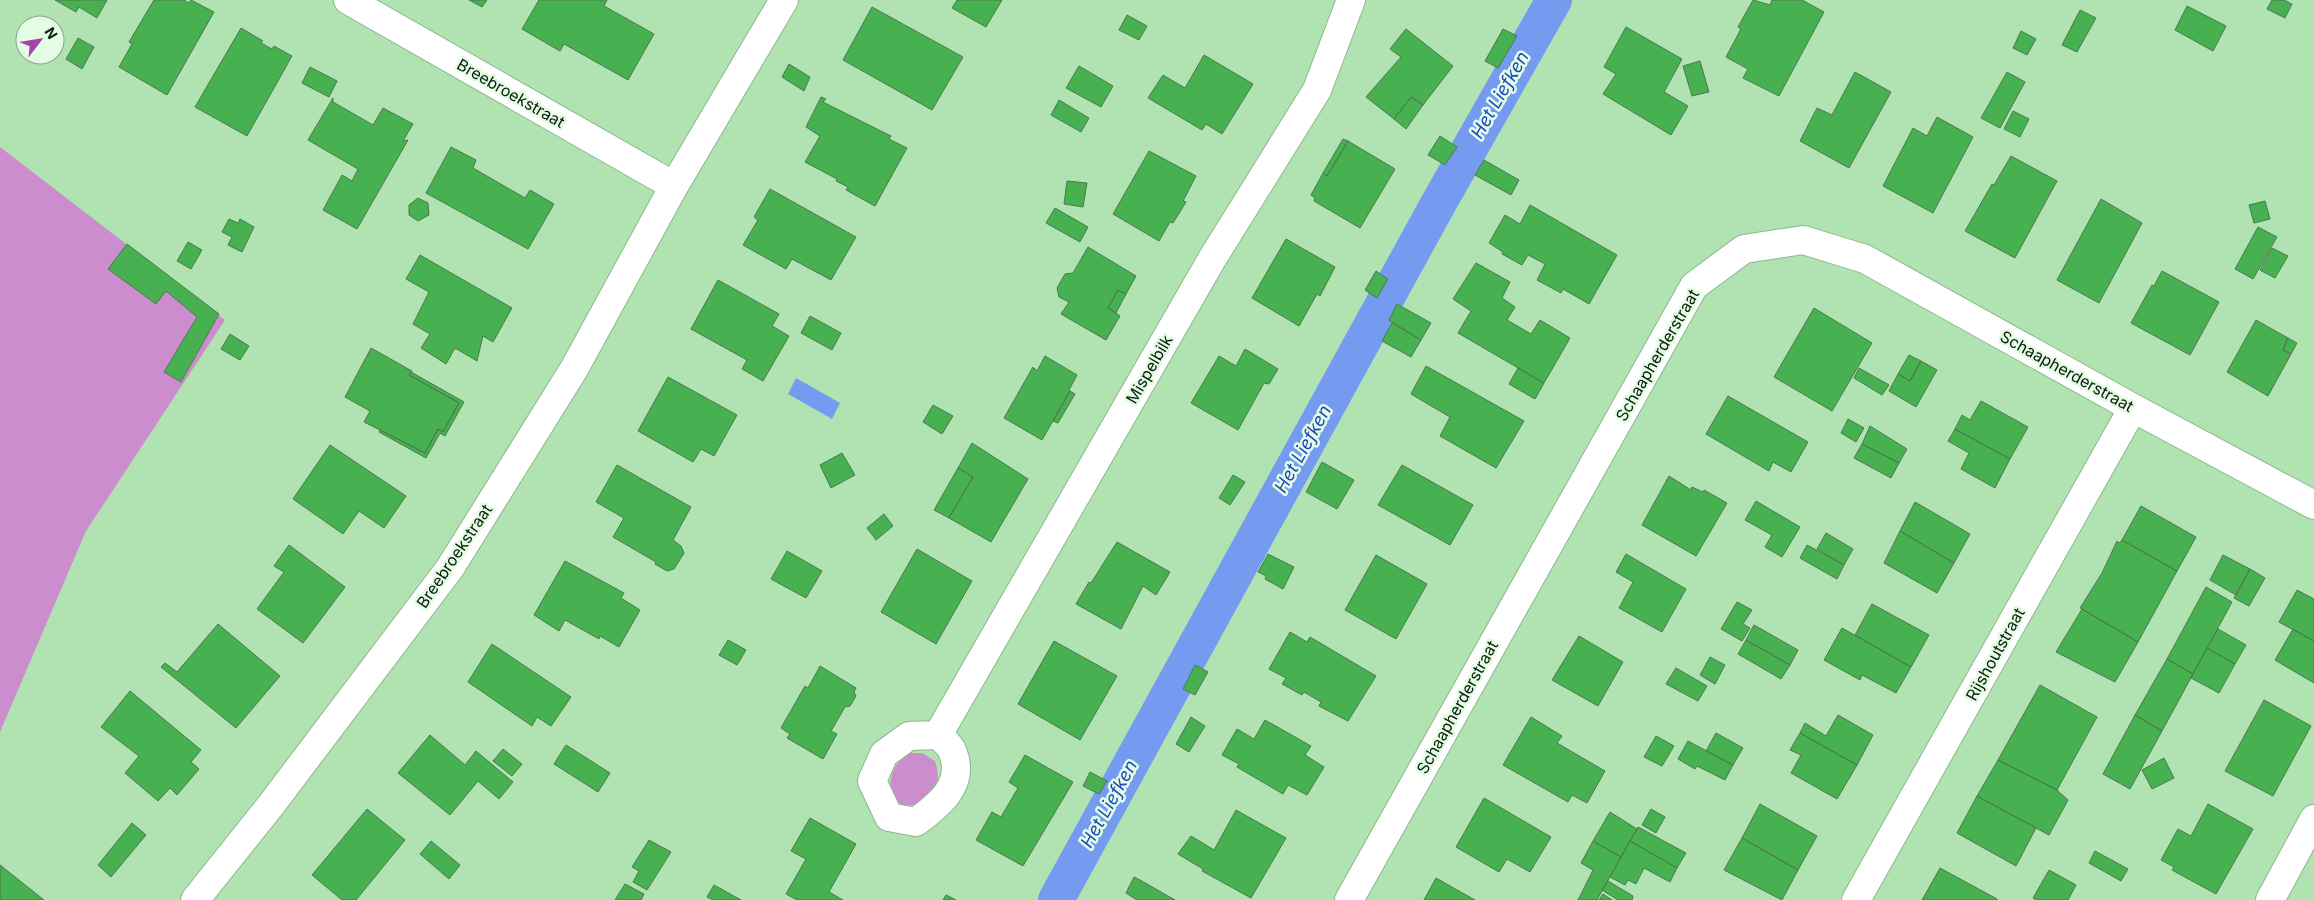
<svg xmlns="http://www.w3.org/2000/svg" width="2314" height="900" viewBox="0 0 2314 900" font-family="Inter,sans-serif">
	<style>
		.green { fill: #cc8dcf }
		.water { fill: #759bf0 }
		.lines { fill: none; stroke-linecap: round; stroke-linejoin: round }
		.canal { stroke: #759bf0; stroke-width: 36 }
		.building { fill: #47b050; stroke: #4c794d }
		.minor-casing { stroke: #8aba8b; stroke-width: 30 }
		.minor { stroke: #fff; stroke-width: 28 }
		.labels { text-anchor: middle; stroke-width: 5; stroke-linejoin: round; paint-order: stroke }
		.street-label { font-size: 16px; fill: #0b1d0c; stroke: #e3fce3 }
		.water-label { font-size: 18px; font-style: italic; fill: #1e47c0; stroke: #e3fce3 }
	</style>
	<rect width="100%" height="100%" fill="#b1e2b1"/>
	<!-- green -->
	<path class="green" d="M0,147L225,320L86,531L0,732Z
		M907,753H922L935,761C938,770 939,779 936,788C931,800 911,810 899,803C896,802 893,798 891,795C889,776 893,766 907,753Z"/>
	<!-- water -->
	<path class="water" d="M796,378L840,403L832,419L788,394Z"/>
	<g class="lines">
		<!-- canal -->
		<path class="canal" d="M1056,900L1437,206L1554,0"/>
	</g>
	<!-- building -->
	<path class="building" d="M55,0H107L97,18L79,7L76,12Z
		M154,0H184L189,3L191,0L214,12L167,95L119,67L132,44L129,42Z
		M469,0H487L482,7Z
		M539,0H607L604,6L654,34L628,80L564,44L560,51L522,29Z
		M957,0H1002L986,27L952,8Z
		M1753,0L1770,5L1772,0H1802L1824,12L1779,96L1743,78L1748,69L1726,57L1741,29L1738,27Z
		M2272,0H2284L2292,4L2285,18L2267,9Z
		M2187,6L2226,26L2213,51L2175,30Z
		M872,7L963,57L932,110L843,60Z
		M2080,10L2096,18L2077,52L2062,45Z
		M1127,15L1147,26L1139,40L1119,30Z
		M1626,27L1682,59L1664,92L1688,106L1671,135L1603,94L1616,74L1604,67Z
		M241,28L263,41L261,43L272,49L274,46L292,56L247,136L195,107Z
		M1406,29L1453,66L1423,105L1411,97L1394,119L1366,97L1401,57L1390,49Z
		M1503,29L1517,36L1498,68L1485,61Z
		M2021,31L2036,39L2027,55L2013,48Z
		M78,38L94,47L82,69L66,59Z
		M1204,55L1253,84L1222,134L1206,124L1202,130L1148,98L1163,75L1185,88Z
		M1700,61L1709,92L1692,96L1683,66Z
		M789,64L810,77L804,91L782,77Z
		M1079,66L1113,86L1101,107L1066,88Z
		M310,67L337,81L329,97L302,83Z
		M1855,72L1891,92L1849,168L1800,141L1817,108L1832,115Z
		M2007,72L2025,82L2000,128L1981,118Z
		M821,97L826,99L823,102L891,136L889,139L907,148L875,206L846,190L848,187L836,181L837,179L805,162L820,136L806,127Z
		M1411,97L1423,105L1406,129L1394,119Z
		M333,98V102L373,125L383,108L413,124L403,141L408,140L357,229L323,210L342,175L352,181L358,169L308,140Z
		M1059,100L1089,118L1081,132L1051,115Z
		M2013,111L2029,119L2020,137L2004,129Z
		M1937,117L1973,137L1933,213L1883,186L1913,128L1927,136Z
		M1440,136L1457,147L1445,165L1428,155Z
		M1343,139L1348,141L1327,176L1323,173Z
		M1348,141L1395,169L1360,228L1314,201L1315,198L1311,195L1323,173L1327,176Z
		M451,147L476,160L473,168L525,198L530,190L554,204L528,249L426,193Z
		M1149,151L1196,176L1183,201L1186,202L1173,223L1170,222L1159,241L1113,214Z
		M2011,156L2057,181L2015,258L1965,231L1992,184L1994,185Z
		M1484,160L1519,180L1511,195L1475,175Z
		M1067,181L1087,183L1083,207L1064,204Z
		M770,189L856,237L831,280L792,259L786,269L743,245L758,220L754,217Z
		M418,198L428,203L429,215L418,221L409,215V205Z
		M2101,199L2142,223L2099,303L2057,280Z
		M2265,201L2270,219L2254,223L2249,205Z
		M1530,205L1617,255L1589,304L1563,289L1561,293L1537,280L1545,264L1528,255L1522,265L1502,254L1503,252L1489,243L1505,215L1520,224Z
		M1055,208L1088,227L1080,242L1046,223Z
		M229,219L238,223L240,219L254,227L242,252L228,245L232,237L222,232Z
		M2258,227L2277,237L2253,279L2235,269Z
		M1286,239L1335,267L1320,296L1317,294L1299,326L1252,298Z
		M188,242L202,250L191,269L177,261Z
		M127,244L219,314L181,382L164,372L197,317L166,291L156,304L108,269Z
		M1088,247L1136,276L1126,294L1118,290L1108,308L1120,316L1106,340L1061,314L1069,302L1059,297L1057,288L1065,274L1073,273Z
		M2272,248L2288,256L2275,278L2260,270Z
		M420,255L512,308L493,342L483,336L477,361L455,348L446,364L421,348L430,334L413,324L429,292L406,279Z
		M1476,263L1510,282L1502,298L1515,307L1507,320L1531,334L1540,320L1570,338L1544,383L1458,333L1471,311L1453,299Z
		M1376,271L1388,279L1377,298L1365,290Z
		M2162,271L2219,302L2190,355L2131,323L2152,285L2154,286Z
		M718,280L779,314L772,326L789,336L763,381L742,369L747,360L691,329Z
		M1118,290L1126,294L1116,313L1108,308Z
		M1397,304L1431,323L1421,340L1389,320Z
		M1814,308L1872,343L1832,411L1774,377Z
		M810,316L841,333L832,350L801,333Z
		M2256,320L2288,338L2283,350L2291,354L2268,396L2227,372Z
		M1392,323L1421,340L1411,357L1382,341Z
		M230,334L249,346L240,360L221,349Z
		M2288,338L2297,343L2291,354L2283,350Z
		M371,348L412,371L409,375L459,403L443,432L438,429L425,453L364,422L370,411L345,397Z
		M1245,349L1278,369L1269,384L1264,383L1238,430L1191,403L1219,356L1236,366Z
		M1909,355L1921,361L1910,381L1898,374Z
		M1045,356L1077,375L1069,390L1070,391L1042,440L1004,418L1033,367L1037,371Z
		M1921,361L1937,370L1916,407L1889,391L1898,374L1910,381Z
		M1426,366L1524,421L1496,468L1440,436L1450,417L1411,394Z
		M1518,368L1544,383L1535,399L1509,384Z
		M1859,368L1889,385L1882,395L1854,378Z
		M411,372L464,402L445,436L440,433L426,458L379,432L380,430L425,453L438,429L443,432L459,403L409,375Z
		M668,377L737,415L714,456L701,449L693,462L638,431Z
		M1070,391L1075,394L1058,423L1053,421Z
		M1728,396L1808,442L1791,472L1773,462L1769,471L1706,434Z
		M1981,401L2028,427L2010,459L1955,429L1962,415L1970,420Z
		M933,405L953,416L942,434L923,422Z
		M1848,419L1864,428L1856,442L1841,433Z
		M1870,426L1907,449L1899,463L1862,444Z
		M1955,429L2010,459L1995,488L1961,469L1969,453L1948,441Z
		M972,443L1028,479L991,542L949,518L973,477L958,468Z
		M1862,444L1899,463L1891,478L1854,458Z
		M330,445L406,496L384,528L359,511L343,534L293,499Z
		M842,453L855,475L831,488L820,465Z
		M1322,462L1354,480L1337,509L1306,492Z
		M617,465L691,507L673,540L681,546L684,553L674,569L667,571L655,564L656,562L613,537L624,518L596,502Z
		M1402,465L1473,505L1450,545L1378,505Z
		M958,468L973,477L949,518L934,510Z
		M1233,475L1245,482L1230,505L1219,498Z
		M1669,476L1691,490L1692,487L1703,492L1704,490L1727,503L1696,556L1642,525Z
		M1756,501L1800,527L1782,557L1765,547L1772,535L1745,520Z
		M1915,502L1970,534L1954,563L1900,531Z
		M2141,506L2196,537L2177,571L2122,540Z
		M884,514L893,526L876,540L867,528Z
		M1900,531L1954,563L1937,593L1884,563Z
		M1826,533L1853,549L1844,565L1817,549Z
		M2122,540L2177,571L2138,642L2080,608L2102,573L2117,541L2119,543Z
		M1117,542L1170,572L1156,595L1143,586L1121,629L1076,604L1089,582L1091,583Z
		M289,545L345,587L303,643L257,609L284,572L274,566Z
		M1807,545L1844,565L1837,579L1800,558Z
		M917,549L972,581L936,644L881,612Z
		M787,551L822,571L806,598L771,579Z
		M1268,554L1294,567L1283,589L1265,579L1266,576L1258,572Z
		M1626,554L1686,589L1662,632L1619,608L1633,582L1616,572Z
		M1376,555L1427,584L1396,639L1345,610Z
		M2223,555L2250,569L2236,595L2210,580Z
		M565,561L624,593L621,598L640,610L619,647L600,636L599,639L565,620L559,631L534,615Z
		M2250,569L2265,578L2249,606L2234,598Z
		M2206,587L2232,602L2193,674L2167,659Z
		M2297,590L2314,599V641L2279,622Z
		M1737,602L1752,610L1743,624L1750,628L1742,641L1721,629Z
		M1872,604L1929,635L1911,667L1855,635Z
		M2082,609L2138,642L2115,682L2056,652Z
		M218,624L280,676L236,728L161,667L165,663L177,672Z
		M1754,625L1798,650L1790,665L1746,640Z
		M1842,628L1911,667L1896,693L1862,675L1860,680L1824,660Z
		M2218,629L2246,645L2235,664L2207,648Z
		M2293,629L2314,641V683L2275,660Z
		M1290,632L1307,642L1310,637L1376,676L1348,721L1319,706L1321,702L1304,692L1302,695L1282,684L1286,678L1269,669Z
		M1579,636L1623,662L1598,706L1552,680Z
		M728,640L746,650L737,665L719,655Z
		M1746,640L1790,665L1781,679L1738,654Z
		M1054,641L1117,676L1080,740L1018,704Z
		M492,644L571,697L551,726L537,717L532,726L468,682Z
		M2207,648L2235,664L2219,693L2191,678Z
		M1710,657L1725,665L1715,684L1700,675Z
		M2167,659L2193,674L2162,731L2135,715Z
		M1195,665L1208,672L1195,695L1183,689Z
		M820,666L856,688L854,692L856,696L850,706L845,707L831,731L837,734L823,759L787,738L790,734L781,728L805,686L808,688Z
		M1676,668L1707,686L1698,701L1666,684Z
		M2040,685L2097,717L2057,790L1998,760Z
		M130,691L201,750L191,762L199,769L177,795L170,788L158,801L125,773L139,756L101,727Z
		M2264,700L2311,726L2273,796L2225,771Z
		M1838,715L1873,735L1857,765L1800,733L1805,723L1826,736Z
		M2135,715L2162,731L2130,789L2103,774Z
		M1191,717L1205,726L1189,752L1176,744Z
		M1531,717L1562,736L1557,743L1605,771L1587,803L1572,795L1568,802L1503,765Z
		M1265,720L1311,746L1305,755L1324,767L1307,795L1288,785L1283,794L1237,767L1239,764L1222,755L1237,729L1254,739Z
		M1716,733L1743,748L1733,765L1706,751Z
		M1800,733L1857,765L1837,799L1791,773L1801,755L1790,750Z
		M430,735L465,765L476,751L513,782L499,799L478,781L450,815L398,773Z
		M1656,736L1674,746L1662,766L1644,757Z
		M1688,741L1733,765L1725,780L1697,766L1695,769L1678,759Z
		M566,745L610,773L598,792L554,764Z
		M503,749L522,764L512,776L493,761Z
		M1025,755L1073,782L1023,866L976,840L992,812L1001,817L1018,788L1009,782Z
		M2164,758L2174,778L2152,789L2142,770Z
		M1998,760L2057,790L2068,800L2049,835L1977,796Z
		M1090,772L1107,781L1099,794L1083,786Z
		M1977,796L2036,828L2016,866L1957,833Z
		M1484,798L1551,837L1530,872L1507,859L1499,872L1456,847Z
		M1760,804L1817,836L1798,870L1742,838Z
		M2208,804L2253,829L2216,894L2172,870L2174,867L2161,860L2178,829L2191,836Z
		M367,809L405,840L356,900H342L312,875Z
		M1651,809L1665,817L1656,833L1642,825Z
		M1236,810L1286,838L1251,898L1202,871L1203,869L1178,854L1191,836L1214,850Z
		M1610,812L1637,829L1621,857L1593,841Z
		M810,818L856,844L829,892L843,900H797L786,894L806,859L791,851Z
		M132,823L146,835L111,877L98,865Z
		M1638,827L1686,853L1677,868L1630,841Z
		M1742,838L1798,870L1782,900L1724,870Z
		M649,840L671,852L647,890L633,882L639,871L632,867Z
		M431,841L460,865L449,879L420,854Z
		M1593,841L1621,857L1597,900H1578L1593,870L1581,863Z
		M1630,841L1677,868L1670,882L1644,868L1636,884L1628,880L1625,885L1610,877Z
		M2095,851L2128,869L2121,881L2089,863Z
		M0,865L44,900H0Z
		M1940,868L1997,899V900H1922Z
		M2049,870L2076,885L2068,900H2037L2033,898Z
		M1134,877L1140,880L1175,900H1137L1126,893Z
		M1436,878L1475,900H1424Z
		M1608,881L1633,896L1632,900H1618L1602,890Z
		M625,884L644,894L641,900H615Z
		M714,885L741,900H713L707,897Z
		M1603,894L1612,900H1599Z
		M946,895L956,900H943Z"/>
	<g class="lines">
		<defs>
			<path id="minor" d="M348,0L674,186
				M938,735L1212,259L1317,90L1351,0
				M938,735C943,740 951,746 953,753C965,785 939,805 916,822L889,817L872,781L884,754L909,736Z
				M195,900L271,805L450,568L574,369L674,186L784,0
				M1349,900L1694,286L1744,249L1803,240L1865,259L2133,408L2314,505
				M1856,900L2133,408
				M2270,900L2314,819"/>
		</defs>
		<!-- minor casing -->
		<use href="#minor" class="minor-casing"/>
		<!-- minor -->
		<use href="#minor" class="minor"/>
	</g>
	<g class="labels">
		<!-- street labels -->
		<g class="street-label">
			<text transform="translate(511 93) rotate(30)" y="6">Breebroekstraat</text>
			<text transform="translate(1657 355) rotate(-60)" y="6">Schaapherderstraat</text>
			<text transform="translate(1149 369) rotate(-60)" y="6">Mispelbilk</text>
			<text transform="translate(2067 371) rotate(29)" y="6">Schaapherderstraat</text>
			<text transform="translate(454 556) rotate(-56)" y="6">Breebroekstraat</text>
			<text transform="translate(1995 654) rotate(-61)" y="6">Rijshoutstraat</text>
			<text transform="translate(1457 707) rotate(-61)" y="6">Schaapherderstraat</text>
		</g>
		<!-- water labels -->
		<g class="water-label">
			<text transform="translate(1500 95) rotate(-60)" y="6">Het Liefken</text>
			<text transform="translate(1303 449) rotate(-61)" y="6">Het Liefken</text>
			<text transform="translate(1109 804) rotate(-61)" y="6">Het Liefken</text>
		</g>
	</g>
	<!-- north arrow -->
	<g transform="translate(40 40) rotate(59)"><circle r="24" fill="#e3fce3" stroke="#8da38d"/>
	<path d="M0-4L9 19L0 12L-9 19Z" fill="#a343aa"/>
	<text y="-8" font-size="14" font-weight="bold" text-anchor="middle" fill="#0b1d0c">N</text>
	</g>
</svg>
